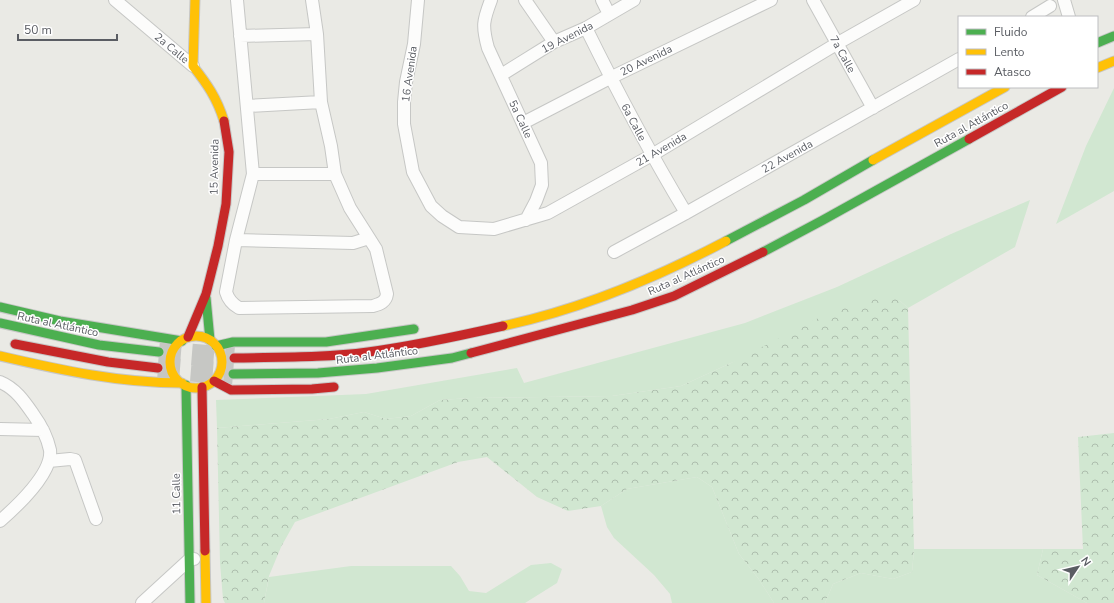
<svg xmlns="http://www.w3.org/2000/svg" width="1114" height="603" viewBox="0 0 1114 603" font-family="'Nunito Sans',sans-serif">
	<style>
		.green { fill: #d1e7d1 }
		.forest { fill: url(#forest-crowns) }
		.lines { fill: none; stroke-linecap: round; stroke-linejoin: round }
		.highway-tunnel { stroke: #c6c7c4; stroke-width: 22; stroke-dasharray: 22 11; stroke-linecap: butt }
		.street-casing { stroke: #c6c7c5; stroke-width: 14 }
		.fast-casing { stroke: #c7c7c6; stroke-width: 11 }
		.slow-casing { stroke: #c7c7c6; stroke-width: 11 }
		.jam-casing { stroke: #c7c7c6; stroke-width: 11 }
		.street { stroke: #fcfcfb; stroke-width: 12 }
		.fast { stroke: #4caf50; stroke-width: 9 }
		.slow { stroke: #ffc107; stroke-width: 9 }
		.jam { stroke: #c62828; stroke-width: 9 }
		.labels { text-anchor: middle; stroke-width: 3; stroke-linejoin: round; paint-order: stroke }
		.street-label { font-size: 11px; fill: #5a5d63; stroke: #fff }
	</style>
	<defs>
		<pattern id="forest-crowns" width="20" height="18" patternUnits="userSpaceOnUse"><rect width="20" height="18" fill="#d1e7d1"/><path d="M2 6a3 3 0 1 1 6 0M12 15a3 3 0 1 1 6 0" fill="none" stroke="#adbead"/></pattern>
	</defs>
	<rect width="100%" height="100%" fill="#eaeae5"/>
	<!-- green -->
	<path class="green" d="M1114,88V191L1056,224L1086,146Z
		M1030,200L1015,247L908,308L899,300L731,363L681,386L612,396L470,398L440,400L411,416L386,419L364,412L329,419L217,428L216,400L366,394L517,368L524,383L745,323L837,287L951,234Z
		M697,477L712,487L739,554L758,578L774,603H672L670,594L654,575L614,538L607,527L601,506L627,489Z
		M914,549H1043L1037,575L1087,603H825L833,584L861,573L893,579L912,572Z
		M551,563L562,569L557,583L525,603H264L269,577L351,566H451L460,576L469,591L486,593L531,565Z"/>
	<!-- forest -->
	<path class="forest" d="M889,295L899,300L908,308L914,549L912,572L893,579L861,573L833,584L825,603H774L758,578L739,554L712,487L697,477L627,489L601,506L568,511L537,497L487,457L458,462L295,522L281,547L269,576L264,603H225L223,599L220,563L217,428L329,419L364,412L386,419L411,416L440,400L470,398L612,396L681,386L731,363L830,312Z
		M1114,433V603H1087L1037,575L1043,549H1083L1078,437Z"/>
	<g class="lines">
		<!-- highway-tunnel -->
		<path class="highway-tunnel" d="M159,352L234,358
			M158,368L233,374"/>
		<defs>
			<path id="street" d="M115,0L193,66
				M237,0L253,174L236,240L226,292C228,299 232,304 239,308L373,306C380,304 386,302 387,294L376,249L350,208L335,174L331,146L321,102L317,34L312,0
				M418,0L414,44L406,82L404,102V124L413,172L431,206L442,216L459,227L494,229L548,213L652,155L838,43L914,0
				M491,0C483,21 482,26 488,48L541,163L542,185L536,201L526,220
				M525,0L554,42
				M602,0L609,14
				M813,0L873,108
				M1064,0L1069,17
				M1032,17L1050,6
				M586,28C617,91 650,153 686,213
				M240,36L317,34
				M501,75L554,42L586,28L634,0
				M247,106L321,102
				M523,123L610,78L771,0
				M253,174H335
				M236,240L353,243L369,238
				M614,252L686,213L959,59
				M0,382C15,388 24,401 33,414C41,425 47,436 50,450C53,473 16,507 0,521
				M0,429L43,430
				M49,461L70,459L75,460L96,519
				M142,603L190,559H194"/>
			<path id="fast" d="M1097,43L1114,36
				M726,241L804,200L873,160
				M763,252L823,220L969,139
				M206,298L210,340
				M0,307L60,321L182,341
				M0,323L99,345L159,352
				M216,346L233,342H326L414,329
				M233,374L318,373L377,368L452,358L471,353
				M186,385L190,603"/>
			<path id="slow" d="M195,0L193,66C207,84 217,98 224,121
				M1097,68L1114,61
				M873,160L1005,87
				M503,326C582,309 656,278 726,241
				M170 362a26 26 0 1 1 52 0a26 26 0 1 1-52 0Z
				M0,356C60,370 120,383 182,383
				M205,551L206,603"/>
			<path id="jam" d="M969,139L1062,87
				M188,337L206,294L218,246L226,204L229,152L224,121
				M15,344L108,362L158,368
				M471,353L632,310L674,296L763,252
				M234,358C279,357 324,358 368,352C414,346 459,336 503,326
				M214,381L231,390L312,389L334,387
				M202,387L205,551"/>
		</defs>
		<!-- street casing -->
		<use href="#street" class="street-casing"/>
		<!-- fast casing -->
		<use href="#fast" class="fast-casing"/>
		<!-- slow casing -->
		<use href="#slow" class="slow-casing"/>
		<!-- jam casing -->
		<use href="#jam" class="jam-casing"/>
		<!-- street -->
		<use href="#street" class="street"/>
		<!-- fast -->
		<use href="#fast" class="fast"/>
		<!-- slow -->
		<use href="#slow" class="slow"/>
		<!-- jam -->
		<use href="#jam" class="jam"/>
	</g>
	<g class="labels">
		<!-- street labels -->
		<g class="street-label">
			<text transform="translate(567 37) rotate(-27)" y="4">19 Avenida</text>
			<text transform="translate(172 48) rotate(40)" y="4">2a Calle</text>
			<text transform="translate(843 54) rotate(61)" y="4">7a Calle</text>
			<text transform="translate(646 60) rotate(-26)" y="4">20 Avenida</text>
			<text transform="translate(409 74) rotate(-82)" y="4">16 Avenida</text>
			<text transform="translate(521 119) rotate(65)" y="4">5a Calle</text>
			<text transform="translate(634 122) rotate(62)" y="4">6a Calle</text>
			<text transform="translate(971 124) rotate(-29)" y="4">Ruta al Atlántico</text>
			<text transform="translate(661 149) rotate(-30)" y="4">21 Avenida</text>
			<text transform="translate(787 156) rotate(-29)" y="4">22 Avenida</text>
			<text transform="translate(214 167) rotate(-89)" y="4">15 Avenida</text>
			<text transform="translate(686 275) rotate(-24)" y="4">Ruta al Atlántico</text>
			<text transform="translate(58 324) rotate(12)" y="4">Ruta al Atlántico</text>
			<text transform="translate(377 355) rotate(-7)" y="4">Ruta al Atlántico</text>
			<text transform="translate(176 494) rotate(-91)" y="4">11 Calle</text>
		</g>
	</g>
	<!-- legend -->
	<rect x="958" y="16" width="140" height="72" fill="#ffffff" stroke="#bdbec1"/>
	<rect x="966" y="29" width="20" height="6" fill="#4caf50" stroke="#bdbec1"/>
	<text x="994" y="36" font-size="12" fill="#5a5d63">Fluido</text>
	<rect x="966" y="49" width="20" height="6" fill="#ffc107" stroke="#bdbec1"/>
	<text x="994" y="56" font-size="12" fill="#5a5d63">Lento</text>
	<rect x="966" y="69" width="20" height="6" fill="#c62828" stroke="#bdbec1"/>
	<text x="994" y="76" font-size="12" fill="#5a5d63">Atasco</text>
	<!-- north arrow -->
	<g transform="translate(1078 567) rotate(55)" stroke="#ffffff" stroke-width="3" paint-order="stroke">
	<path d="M0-3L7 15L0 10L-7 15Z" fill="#5a5d63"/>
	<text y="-6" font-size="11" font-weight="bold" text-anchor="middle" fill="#5a5d63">N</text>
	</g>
	<!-- scale -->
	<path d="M18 34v6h99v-6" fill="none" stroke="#5a5d63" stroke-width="2"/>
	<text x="24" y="34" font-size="12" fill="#5a5d63" stroke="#ffffff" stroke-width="3" paint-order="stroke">50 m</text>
</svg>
